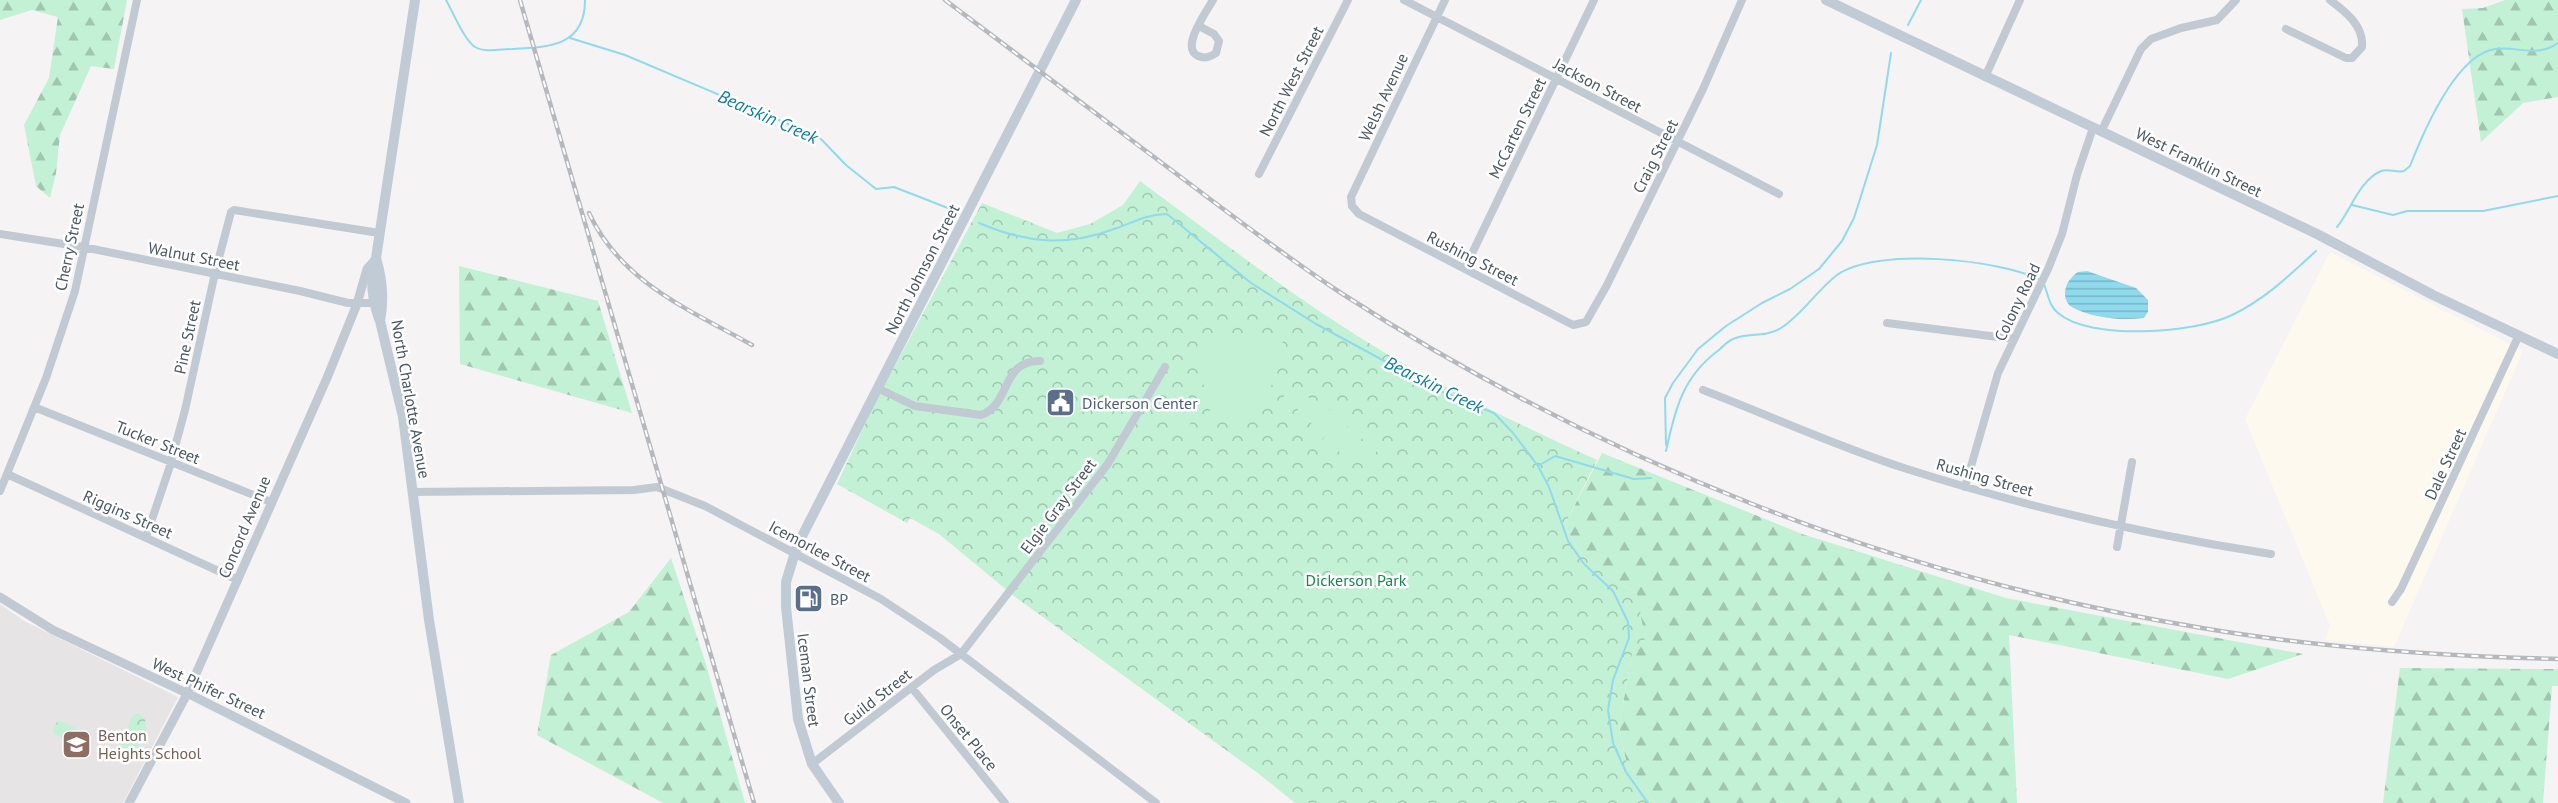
<svg xmlns="http://www.w3.org/2000/svg" width="2558" height="803" viewBox="0 0 2558 803" font-family="'PT Sans',sans-serif">
	<style>
		.commercial { fill: #fdf9ef }
		.education { fill: #e6e4e5 }
		.forest { fill: url(#forest-firs) }
		.park { fill: url(#park-crowns) }
		.pitch { fill: #c3f1d5 }
		.water { fill: url(#water-rules) }
		.lines { fill: none; stroke-linecap: round; stroke-linejoin: round }
		.stream { stroke: #90daee; stroke-width: 2 }
		.minor { stroke: #c1cad2; stroke-width: 8 }
		.tertiary { stroke: #c1cad2; stroke-width: 9 }
		.secondary { stroke: #c1cbd6; stroke-width: 10 }
		.rail-casing { stroke: #b5b8bd; stroke-width: 4.5 }
		.rail { stroke: #fff; stroke-width: 2; stroke-dasharray: 7; stroke-linecap: butt }
		.labels { text-anchor: middle; stroke-width: 5; stroke-linejoin: round; paint-order: stroke }
		.street-label { font-size: 16px; fill: #4a5661; stroke: #fff }
		.service-label { font-size: 16px; fill: #4e5e75; stroke: #fff; text-anchor: start }
		.park-label { font-size: 16px; fill: #17864f; stroke: #fff }
		.education-label { font-size: 16px; fill: #785e54; stroke: #fff; text-anchor: start }
		.water-label { font-size: 18px; font-style: italic; fill: #0c7c9b; stroke: #fff }
	</style>
	<defs>
		<pattern id="forest-firs" width="22" height="20" patternUnits="userSpaceOnUse" patternTransform="scale(1.5)"><rect width="22" height="20" fill="#c3f1d5"/><path d="M5 1l3.5 6h-7zM16 11l3.5 6h-7z" fill="#a0c6b0"/></pattern>
		<pattern id="park-crowns" width="20" height="18" patternUnits="userSpaceOnUse" patternTransform="scale(1.5)"><rect width="20" height="18" fill="#c3f1d5"/><path d="M2 6a3 3 0 1 1 6 0M12 15a3 3 0 1 1 6 0" fill="none" stroke="#a0c6b0"/></pattern>
		<pattern id="water-rules" width="6" height="5" patternUnits="userSpaceOnUse" patternTransform="scale(1.5)"><rect width="6" height="5" fill="#90daee"/><path d="M0 2.5h6" fill="none" stroke="#78b4c4"/></pattern>
	</defs>
	<rect width="100%" height="100%" fill="#f5f3f3"/>
	<!-- commercial -->
	<path class="commercial" d="M2330,252L2523,351L2394,647L2325,640L2330,626L2245,419Z"/>
	<!-- education -->
	<path class="education" d="M0,604L24,621L178,697L123,803H0Z"/>
	<!-- forest -->
	<path class="forest" d="M0,0H127L114,69L91,66L60,135L56,173L50,198L36,186L24,125L49,78L58,17L32,10L0,20Z
		M2505,0H2558V97L2523,103L2481,142L2462,9L2483,8Z
		M459,266L598,301L632,413L460,364Z
		M1602,453L1802,534L2006,598L2303,654L2228,679L2009,635L2017,803H1655L1626,761L1619,726L1632,654L1637,593C1604,573 1579,562 1565,524Z
		M671,558L705,661L745,803H663L537,735L551,655L629,612Z
		M2400,668L2558,669V686H2552L2543,803H2383Z"/>
	<!-- park -->
	<path class="park" d="M1140,181C1219,239 1298,301 1382,351C1451,392 1524,427 1597,460L1565,524C1579,562 1604,573 1637,593L1645,639L1632,654L1619,726L1626,761L1655,803H1295L1259,774L1014,596L939,534L910,518L907,523L837,484L873,407L982,203L1057,233L1090,224L1123,205Z
		M138,713L145,719L146,732L135,754L120,745L133,715Z
		M58,720L82,731L79,743L68,745L62,737L55,735L53,730Z"/>
	<!-- pitch -->
	<path class="pitch" d="M1204,336L1283,339C1279,386 1263,414 1213,424L1195,350Z
		M1290,386L1302,393L1286,420L1274,413Z
		M1171,390L1199,402L1188,429L1160,417Z
		M1306,396L1318,403L1302,430L1290,422Z
		M1322,405L1334,412L1318,439L1306,432Z
		M1338,415L1350,422L1334,449L1322,441Z
		M1354,424L1366,431L1351,458L1338,451Z
		M1370,433L1383,441L1367,467L1354,460Z"/>
	<!-- water -->
	<path class="water" d="M2087,271L2136,288L2148,300V312L2144,318C2120,321 2091,318 2070,306C2060,295 2066,280 2078,272Z"/>
	<g class="lines">
		<!-- stream -->
		<path class="stream" d="M446,0C453,12 464,40 475,47C485,53 501,49 512,49C548,47 585,47 585,0
			M1908,25L1921,0
			M570,38L625,55L819,137L846,165L876,189L894,187L953,210
			M2352,205L2393,215L2407,211H2483L2558,196
			M979,223C1026,243 1066,247 1114,229C1132,223 1147,214 1167,214L1251,283L1316,324L1440,391L1494,413L1513,433L1538,466L1549,487L1568,541L1584,564L1613,591L1628,622L1629,638L1613,680L1608,710L1613,743L1626,772L1648,803
			M2337,227C2351,210 2359,181 2381,171C2389,168 2396,173 2404,171L2410,166C2423,133 2455,55 2495,49C2517,46 2537,58 2558,43
			M2044,284C2048,294 2049,306 2058,313C2090,341 2196,333 2232,315C2264,300 2290,275 2316,251
			M1666,445L1665,398L1673,383L1698,349L1726,326L1762,303L1790,289L1819,269L1842,241L1854,218L1877,145L1891,53
			M1666,451C1675,409 1683,376 1719,350C1723,346 1728,341 1733,339C1749,332 1765,338 1781,328C1803,314 1817,290 1837,275C1876,247 1999,259 2041,280
			M1538,466L1555,456L1634,479L1651,478"/>
		<!-- minor -->
		<path class="minor" d="M1404,0L1779,194
			M1445,0L1351,197L1352,206L1359,214L1573,325L1586,322L1607,285L1703,89L1742,0
			M1199,26L1214,34L1219,41L1216,53C1210,57 1205,59 1198,56C1180,48 1206,12 1213,0
			M2286,29L2346,58H2352L2362,47C2364,26 2346,12 2330,0
			M1985,77L2020,0
			M2101,132L2141,49L2151,39L2181,28L2217,20L2236,0
			M1259,174L1348,0
			M0,234L83,247L300,291L348,303H378
			M1465,268L1594,0
			M1887,323L2014,339
			M877,388L915,406L981,415C1011,405 1001,360 1040,361
			M1703,390C1771,416 1838,447 1907,469C2026,507 2148,535 2271,554
			M34,407L271,502
			M7,474L238,580
			M1965,487L1998,373L2048,269L2062,234L2077,175L2093,128
			M0,491L46,378L75,291L137,0
			M412,492L634,490L657,487L705,506L881,599L940,638L1156,803
			M146,537L169,469L185,410L215,273L231,212L234,210L379,233
			M2117,547L2132,462
			M2392,602L2401,589L2519,335
			M912,688L1005,803
			M812,764L934,670L961,654L1107,465L1165,367"/>
		<!-- tertiary -->
		<path class="tertiary" d="M0,597L53,630L195,697L406,803
			M129,803L187,694L327,378L357,304L367,269L375,260"/>
		<!-- secondary -->
		<path class="secondary" d="M415,0L376,258C382,278 384,301 380,321L403,417L429,620L459,803
			M1826,0L2317,234L2433,295L2558,354
			M376,258C369,279 372,299 379,319
			M839,803L812,764L798,719L786,607V582L797,546L1076,0"/>
		<defs>
			<path id="rail" d="M520,0L754,803
				M945,0C1021,57 1097,115 1174,172C1229,213 1283,255 1341,293C1601,461 1896,578 2202,628C2320,648 2439,656 2558,659
				M589,213C621,282 688,309 752,345"/>
		</defs>
		<!-- rail casing -->
		<use href="#rail" class="rail-casing"/>
		<!-- rail -->
		<use href="#rail" class="rail"/>
	</g>
	<!-- icons -->
	<defs>
		<symbol id="civic-square" viewBox="-11 -11 22 22"><rect x="-9" y="-9" width="18" height="18" rx="4" fill="#5c6f8a" stroke="#fff"/><path d="M-.6-6.5H3V-4.5H.6V-3L4-1V1h2V6H-6V1h2V-1L-.6-3ZM-1.2 2.5V6h2.4V2.5Z" fill="#fff"/></symbol>
		<symbol id="fuel-square" viewBox="-11 -11 22 22"><rect x="-9" y="-9" width="18" height="18" rx="4" fill="#5c6f8a" stroke="#fff"/><path d="M-5.5-6h7V0h2V4h1.3V-2.5L3-4.5l.8-.8L6-3V5H2.5V1h-1V6h-7ZM-4.2-4.7v3.2H.2V-4.7Z" fill="#fff"/></symbol>
		<symbol id="school-square" viewBox="-11 -11 22 22"><rect x="-9" y="-9" width="18" height="18" rx="4" fill="#8d6e63" stroke="#fff"/><path d="M0-5L7-2L0 1L-7-2ZM-4 1L0 2.5L4 1V4Q0 6-4 4Z" fill="#fff"/></symbol>
	</defs>
	<g fill-rule="evenodd">
		<use href="#civic-square" x="1044" y="386" width="33" height="33"/>
		<use href="#fuel-square" x="792" y="582" width="33" height="33"/>
		<use href="#school-square" x="60" y="728" width="33" height="33"/>
	</g>
	<g class="labels">
		<!-- street labels -->
		<g class="street-label">
			<text transform="translate(1291 81) rotate(-63)" y="6">North West Street</text>
			<text transform="translate(1598 85) rotate(28)" y="6">Jackson Street</text>
			<text transform="translate(1383 97) rotate(-65)" y="6">Welsh Avenue</text>
			<text transform="translate(1517 128) rotate(-64)" y="6">McCarten Street</text>
			<text transform="translate(1655 156) rotate(-63)" y="6">Craig Street</text>
			<text transform="translate(2199 162) rotate(26)" y="6">West Franklin Street</text>
			<text transform="translate(69 247) rotate(-78)" y="6">Cherry Street</text>
			<text transform="translate(194 256) rotate(11)" y="6">Walnut Street</text>
			<text transform="translate(1473 258) rotate(27)" y="6">Rushing Street</text>
			<text transform="translate(922 269) rotate(-63)" y="6">North Johnson Street</text>
			<text transform="translate(2017 302) rotate(-64)" y="6">Colony Road</text>
			<text transform="translate(187 337) rotate(-78)" y="6">Pine Street</text>
			<text transform="translate(411 399) rotate(80)" y="6">North Charlotte Avenue</text>
			<text transform="translate(158 442) rotate(22)" y="6">Tucker Street</text>
			<text transform="translate(2445 464) rotate(-65)" y="6">Dale Street</text>
			<text transform="translate(1985 477) rotate(16)" y="6">Rushing Street</text>
			<text transform="translate(1058 506) rotate(-53)" y="6">Elgie Gray Street</text>
			<text transform="translate(128 514) rotate(24)" y="6">Riggins Street</text>
			<text transform="translate(244 527) rotate(-67)" y="6">Concord Avenue</text>
			<text transform="translate(820 551) rotate(28)" y="6">Icemorlee Street</text>
			<text transform="translate(809 680) rotate(83)" y="6">Iceman Street</text>
			<text transform="translate(209 688) rotate(25)" y="6">West Phifer Street</text>
			<text transform="translate(877 697) rotate(-38)" y="6">Guild Street</text>
			<text transform="translate(969 737) rotate(51)" y="6">Onset Place</text>
		</g>
		<!-- service labels -->
		<g class="service-label">
			<text x="1082" y="409">Dickerson Center</text>
			<text x="830" y="605">BP</text>
		</g>
		<!-- park labels -->
		<g class="park-label">
			<text x="1356" y="586">Dickerson Park</text>
		</g>
		<!-- education labels -->
		<g class="education-label">
			<text x="98" y="741">Benton<tspan x="98" dy="18">Heights School</tspan></text>
		</g>
		<!-- water labels -->
		<g class="water-label">
			<text transform="translate(768 117) rotate(24)" y="6">Bearskin Creek</text>
			<text transform="translate(1434 385) rotate(26)" y="6">Bearskin Creek</text>
		</g>
	</g>
</svg>
